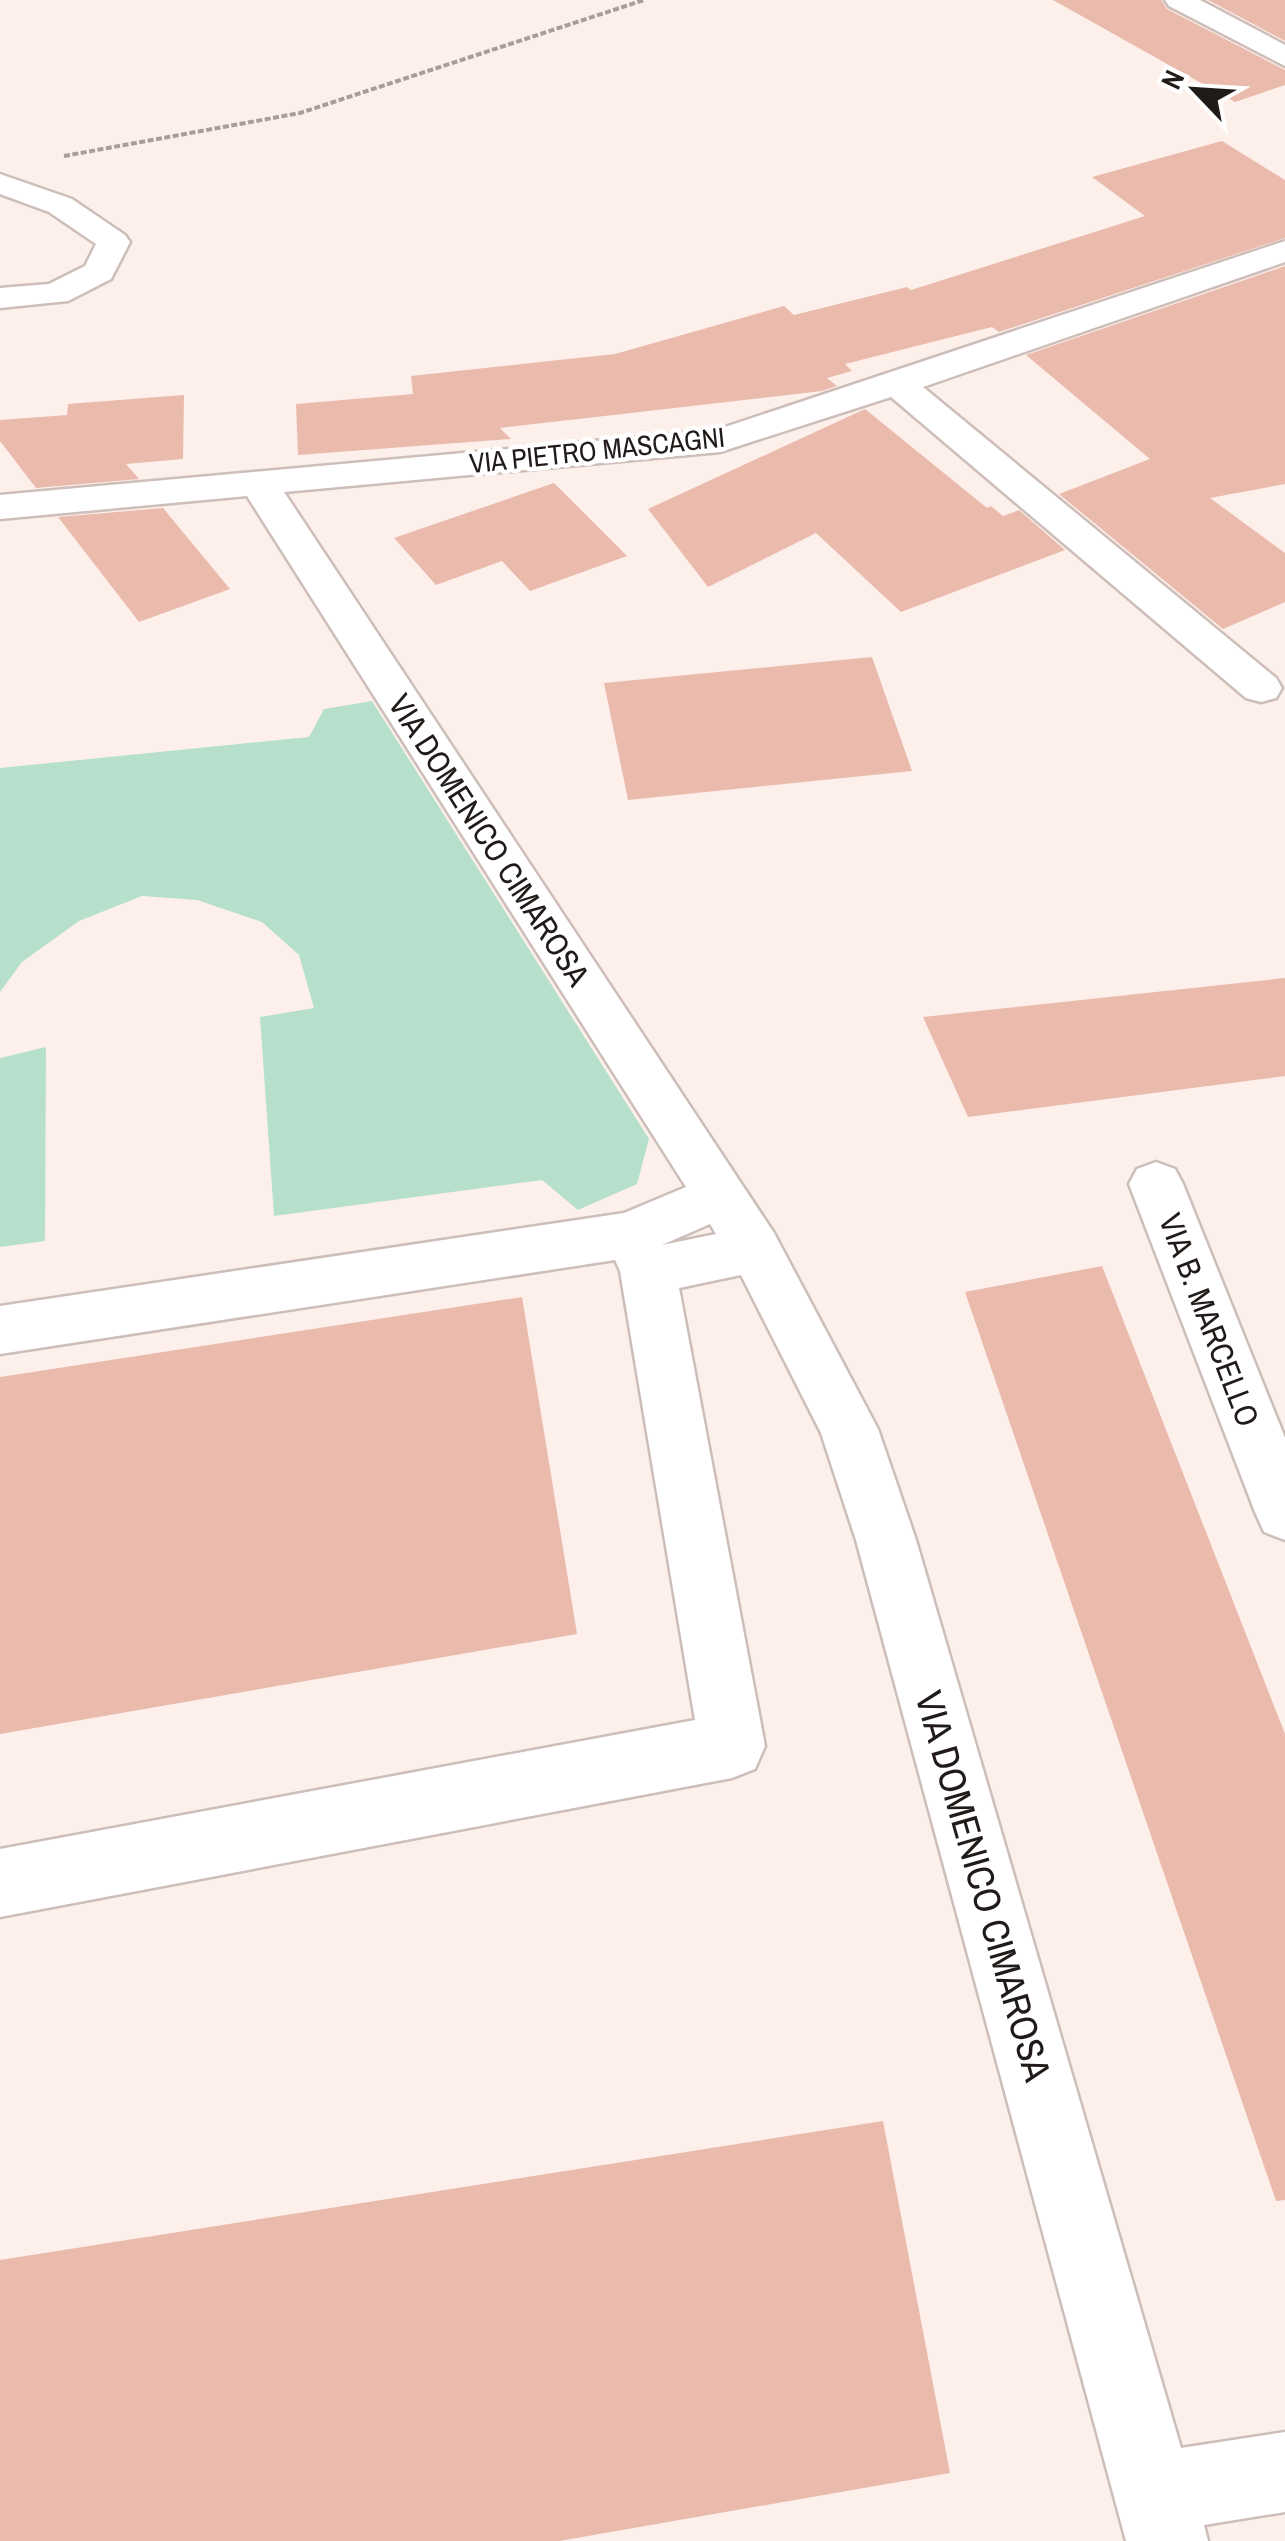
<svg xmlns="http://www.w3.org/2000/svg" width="1285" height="2541" viewBox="0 0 1285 2541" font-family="'Archivo Narrow',sans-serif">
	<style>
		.green { fill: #b6e0cb }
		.building { fill: #eabaad }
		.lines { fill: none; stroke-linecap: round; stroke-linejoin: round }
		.minor-casing { stroke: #cebeb9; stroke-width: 5 }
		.path { stroke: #a79d99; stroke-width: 4; stroke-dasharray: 6 2.5; stroke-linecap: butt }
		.minor { fill: #fff; fill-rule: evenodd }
		.labels { text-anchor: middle; stroke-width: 9; stroke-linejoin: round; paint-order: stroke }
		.far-street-label { font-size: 28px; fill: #201a18; stroke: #fff }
		.street-label { font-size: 32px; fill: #201a18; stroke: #fff }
		.near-street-label { font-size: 38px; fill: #201a18; stroke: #fff }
	</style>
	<rect width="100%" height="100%" fill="#fdf0eb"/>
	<!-- green -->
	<path class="green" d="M372,701L649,1139L637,1184L578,1210L542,1180L274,1216L260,1017L314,1008L299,955L262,922L197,900L142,896L79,921L22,962L0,992V768L309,737L324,709Z
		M46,1047L45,1241L0,1247V1058Z"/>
	<!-- building -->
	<path class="building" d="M1053,0H1161L1167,9L1285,70V85L1235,102Z
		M1208,0H1285V41Z
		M1222,141L1285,180V238L999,332L992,327L845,364L852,371L827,378L837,386L822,391L500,428L511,439L298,455L296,404L413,394L411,376L615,354L784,306L794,315L907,287L911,290L1145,216L1092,177Z
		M1285,266V484L1210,498L1285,553V602L1223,629L1059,494L1150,459L1026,355Z
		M184,395L183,459L126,464L139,479L36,488L0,441V420L67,415L68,404Z
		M865,409L987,508L991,506L1003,516L1019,510L1065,550L901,612L816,533L708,587L648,509Z
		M554,483L627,556L530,591L502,561L436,585L394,538Z
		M163,508L230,589L139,622L58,517Z
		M872,657L912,771L628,800L604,683Z
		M1285,978V1076L968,1117L923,1017Z
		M1102,1266L1285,1734V2200L1276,2201L965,1292Z
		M522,1297L577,1634L0,1734V1377Z
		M883,2121L950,2473L559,2541H0V2260Z"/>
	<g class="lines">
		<defs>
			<path id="minor" d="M1165,0H1200L1285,45V66L1169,6Z
				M0,174L72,199L125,235L130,242L111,279L68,301L0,308V288L49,284L85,266L96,244L49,212L0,194Z
				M1285,241V262L923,387L1276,678L1282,688L1276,698L1261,702L1246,698L891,397L720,452L284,492L774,1233L878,1429L916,1540L1181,2448L1285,2432V2512L1204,2525L1208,2541H1126L856,1540L821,1433L741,1275L679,1288L765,1746L755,1769L732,1778L0,1917V1849L695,1720L620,1271L615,1260L0,1354V1306L624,1213L686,1187L247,496L0,519V495L716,430ZM710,1224L716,1234L662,1245Z
				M1156,1162L1175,1169L1183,1184L1285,1438V1540L1264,1532L1255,1512L1129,1184L1137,1169Z"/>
		</defs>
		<!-- minor casing -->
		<use href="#minor" class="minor-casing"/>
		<!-- path -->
		<path class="path" d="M64,156L300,113L644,0"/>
		<!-- minor -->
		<use href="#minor" class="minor"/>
	</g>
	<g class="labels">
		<!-- far-street labels -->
		<g class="far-street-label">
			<text transform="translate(597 450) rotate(-6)" y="10">VIA PIETRO MASCAGNI</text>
		</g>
		<!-- street labels -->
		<g class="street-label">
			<text transform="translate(489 840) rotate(57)" y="11">VIA DOMENICO CIMAROSA</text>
			<text transform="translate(1209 1320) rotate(69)" y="11">VIA B. MARCELLO</text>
		</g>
		<!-- near-street labels -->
		<g class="near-street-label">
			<text transform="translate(983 1886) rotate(74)" y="13">VIA DOMENICO CIMAROSA</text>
		</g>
	</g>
	<!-- north arrow -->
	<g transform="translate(1195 90) rotate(295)" stroke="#ffffff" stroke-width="8" paint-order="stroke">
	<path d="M0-8L18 38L0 25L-18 38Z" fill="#201a18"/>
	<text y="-15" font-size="28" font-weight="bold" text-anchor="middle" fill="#201a18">N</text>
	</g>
</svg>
